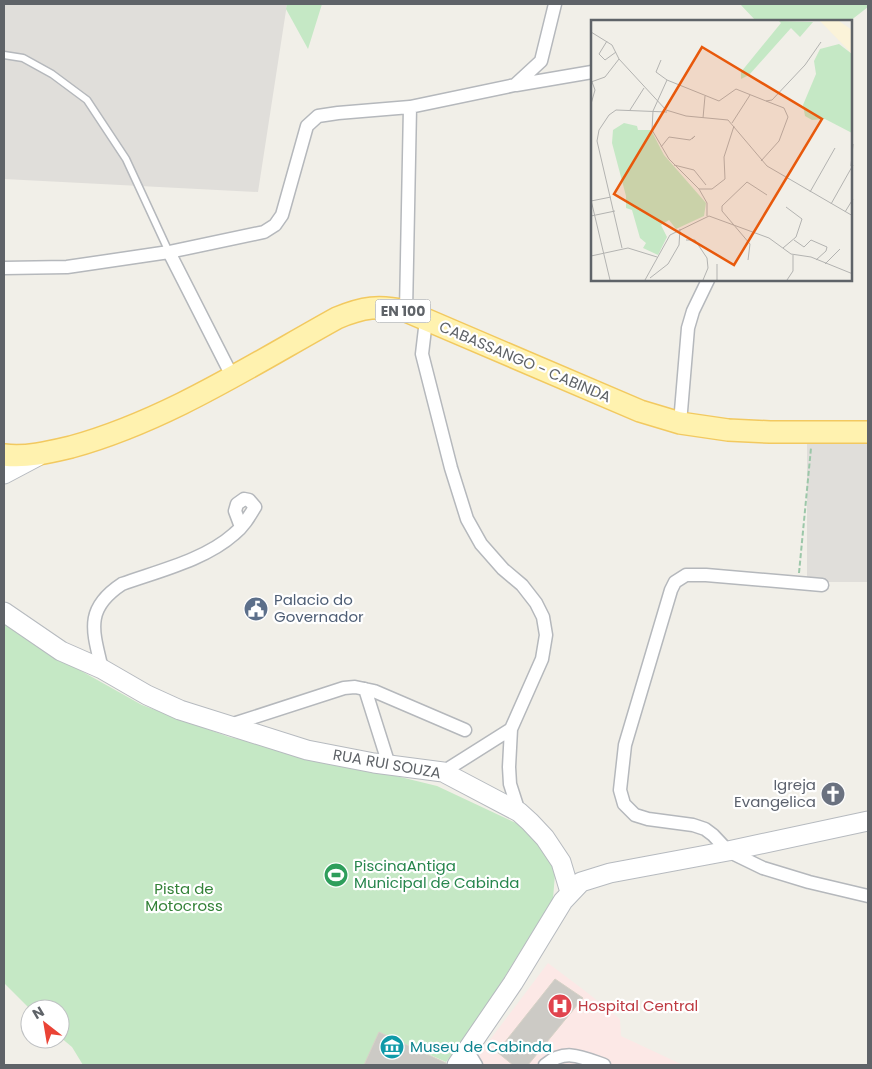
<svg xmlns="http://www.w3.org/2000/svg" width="872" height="1069" viewBox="0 0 872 1069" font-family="Poppins,sans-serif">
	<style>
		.industrial { fill: #e0deda }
		.medical { fill: #fce8e6 }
		.green { fill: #c5e8c5 }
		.building { fill: #cccac5; stroke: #d6d1c6 }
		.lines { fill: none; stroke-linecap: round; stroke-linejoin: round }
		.lane-casing { stroke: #b5b8bc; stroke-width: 9 }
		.street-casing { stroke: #b5b8bc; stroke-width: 15 }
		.secondary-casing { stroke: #b6babf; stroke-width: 21 }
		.primary-casing { stroke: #f2c960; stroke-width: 24 }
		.path { stroke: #9cc7a9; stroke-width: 2; stroke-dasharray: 5 2.5; stroke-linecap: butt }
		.lane { stroke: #fff; stroke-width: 6 }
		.street { stroke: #fff; stroke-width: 12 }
		.secondary { stroke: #fff; stroke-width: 19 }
		.primary { stroke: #fff2af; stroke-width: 21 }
		.labels { text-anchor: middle; stroke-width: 4.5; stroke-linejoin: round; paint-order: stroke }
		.shield { fill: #fff; stroke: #8f9295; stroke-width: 1 }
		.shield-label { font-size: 14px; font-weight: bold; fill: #5f6368 }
		.street-label { font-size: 15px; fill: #5f6368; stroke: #fff }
		.service-label { font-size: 15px; fill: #4e5e75; stroke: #fff; text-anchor: start }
		.worship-label { font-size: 15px; fill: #5b616d; stroke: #fff; text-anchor: end }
		.leisure-label { font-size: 15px; fill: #27864d; stroke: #fff; text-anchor: start }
		.park-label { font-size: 15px; fill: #348238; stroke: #fff }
		.health-label { font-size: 15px; fill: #be3a42; stroke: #fff; text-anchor: start }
		.culture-label { font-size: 15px; fill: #0d838f; stroke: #fff; text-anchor: start }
		.inset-road { fill: none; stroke: #b3b3b1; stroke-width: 1 }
		.view { fill: #e8590c; fill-opacity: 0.15; stroke: #e8590c; stroke-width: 2.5 }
		.inset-edge { fill: none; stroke: #5f6368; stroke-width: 2.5 }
	</style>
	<rect width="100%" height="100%" fill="#f1efe8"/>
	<!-- industrial -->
	<path class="industrial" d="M4,4H287L258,192L4,179Z
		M807,442H868V582H807Z"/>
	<!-- medical -->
	<path class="medical" d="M548,963L589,994L620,1019L621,1036L683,1065H473L486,1045Z"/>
	<!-- green -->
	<path class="green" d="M287,4H322L308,49L286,9Z
		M740,4H868V7L850,21H756Z
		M4,620L67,663L142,705L229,737L327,759L437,786L518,824L549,853L555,874L553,899L474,1026L446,1062L379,1032L364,1065H83L72,1047L60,1037V1009H30L4,983Z"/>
	<!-- building -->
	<path class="building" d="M555,979L583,998L528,1065H513L497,1052Z
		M379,1032L446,1063V1065H364Z"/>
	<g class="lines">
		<defs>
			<path id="lane" d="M4,55L23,58L52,74L87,100L126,159L169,252"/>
			<path id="street" d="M516,85L592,72
				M169,252L232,376
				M4,268L67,267L169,252L264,232L275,225L282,215L307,126L318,116L338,113L410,107L515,85L541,61L555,4
				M406,311L410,107
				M426,320L422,354L451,468L467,519L481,544L503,569L522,585L536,603L543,617L546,635L542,659L511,729L443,772
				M680,423L688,328L693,311L708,280
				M822,585L706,575H686L675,582L671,590L625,745L620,790L624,804L635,815L648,819L693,825L705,829L713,835L728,851L763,868L809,882L868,896
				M102,669C93,631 84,609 122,584C158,571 205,560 234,534C243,527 249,517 255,507L249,500L244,499L237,504L235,511L241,527
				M365,689L389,765
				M230,725L344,688L355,687L374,691L465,730
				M511,729L509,767L510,784L519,812
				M467,1050L476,1065
				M545,1065C565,1048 582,1057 604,1065"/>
			<path id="secondary" d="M4,474L38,456
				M4,612L61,651L102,669L147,695L180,710L307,750L374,763L443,772L519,812L530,822L545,838L561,862L570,892
				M457,1065L513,983L563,901L581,882L610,873L728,851L868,821"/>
			<path id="primary" d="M4,455C26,458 50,452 71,447C166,421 252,365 337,318C363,307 379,305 406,311L640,411L680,423L728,430L770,432H868"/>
		</defs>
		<!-- lane casing -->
		<use href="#lane" class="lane-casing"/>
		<!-- street casing -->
		<use href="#street" class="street-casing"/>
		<!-- secondary casing -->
		<use href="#secondary" class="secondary-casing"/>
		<!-- primary casing -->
		<use href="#primary" class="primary-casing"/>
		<!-- path -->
		<path class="path" d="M799,573L811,448"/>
		<!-- lane -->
		<use href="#lane" class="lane"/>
		<!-- street -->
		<use href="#street" class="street"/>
		<!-- secondary -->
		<use href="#secondary" class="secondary"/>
		<!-- primary -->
		<use href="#primary" class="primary"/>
	</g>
	<!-- icons -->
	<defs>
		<symbol id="civic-disc" viewBox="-11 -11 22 22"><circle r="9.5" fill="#5c6f8a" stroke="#fff"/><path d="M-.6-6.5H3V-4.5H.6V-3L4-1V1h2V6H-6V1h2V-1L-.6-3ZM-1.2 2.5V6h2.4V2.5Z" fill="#fff"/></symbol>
		<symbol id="church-disc" viewBox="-11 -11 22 22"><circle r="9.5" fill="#6b7280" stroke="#fff"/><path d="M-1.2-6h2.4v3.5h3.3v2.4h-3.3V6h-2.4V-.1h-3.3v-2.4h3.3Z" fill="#fff"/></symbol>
		<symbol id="stadium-disc" viewBox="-11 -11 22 22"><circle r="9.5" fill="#2e9e5b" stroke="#fff"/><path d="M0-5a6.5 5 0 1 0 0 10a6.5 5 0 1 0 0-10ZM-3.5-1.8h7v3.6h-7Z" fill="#fff"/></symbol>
		<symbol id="hospital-disc" viewBox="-11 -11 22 22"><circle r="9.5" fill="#e0444e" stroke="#fff"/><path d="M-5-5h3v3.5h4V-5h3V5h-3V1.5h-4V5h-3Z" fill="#fff"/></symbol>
		<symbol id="museum-disc" viewBox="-11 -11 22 22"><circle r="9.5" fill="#0f9aa8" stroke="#fff"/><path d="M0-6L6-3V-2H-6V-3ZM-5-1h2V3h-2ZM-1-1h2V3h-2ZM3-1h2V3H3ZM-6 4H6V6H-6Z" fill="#fff"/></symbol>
	</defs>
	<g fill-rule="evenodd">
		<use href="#civic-disc" x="242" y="595" width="28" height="28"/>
		<use href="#church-disc" x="819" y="780" width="28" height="28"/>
		<use href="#stadium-disc" x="322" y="861" width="28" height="28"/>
		<use href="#hospital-disc" x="546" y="992" width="28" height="28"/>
		<use href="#museum-disc" x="378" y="1033" width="28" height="28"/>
	</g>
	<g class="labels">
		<!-- shield labels -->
		<rect class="shield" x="375.5" y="299.5" width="55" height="23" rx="4"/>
		<g class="shield-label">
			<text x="403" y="316">EN 100</text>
		</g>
		<!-- street labels -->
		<g class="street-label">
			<text transform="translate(525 362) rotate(23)" y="5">CABASSANGO - CABINDA</text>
			<text transform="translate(387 764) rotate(10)" y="5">RUA RUI SOUZA</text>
		</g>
		<!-- service labels -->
		<g class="service-label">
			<text x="274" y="605">Palacio do<tspan x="274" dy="17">Governador</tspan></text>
		</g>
		<!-- worship labels -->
		<g class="worship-label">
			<text x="816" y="790">Igreja<tspan x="816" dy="17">Evangelica</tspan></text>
		</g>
		<!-- leisure labels -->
		<g class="leisure-label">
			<text x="354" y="871">PiscinaAntiga<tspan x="354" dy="17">Municipal de Cabinda</tspan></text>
		</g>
		<!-- park labels -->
		<g class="park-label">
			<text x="184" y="894">Pista de<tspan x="184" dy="17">Motocross</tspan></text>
		</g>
		<!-- health labels -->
		<g class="health-label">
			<text x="578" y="1011">Hospital Central</text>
		</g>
		<!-- culture labels -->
		<g class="culture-label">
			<text x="410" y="1052">Museu de Cabinda</text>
		</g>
	</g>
	<!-- overview -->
	<g transform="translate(591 20)">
		<rect width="261" height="261" fill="#f1efe8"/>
		<path d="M188,1L222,2L209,17L200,8L158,55L150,59V52L190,3ZM248,24L261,34V113L234,99L221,100L214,96L212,85L225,54L223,41L229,29ZM33,103L46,106L47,110H60L73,135L115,183L113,196L85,209L78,200L70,205L76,217L67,235L52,228L55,223L49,218L41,190L35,188V176L21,123L22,110Z" fill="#c5e8c5"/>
		<path d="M229,1H248L261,10V34Z" fill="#fbf3d9"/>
		<path class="inset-road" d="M0,12L21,25L28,39L75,90L95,96L137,100L176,146L262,196M16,21L8,34L14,40L25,32M70,40L65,52L76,60M0,59L4,70L0,84M0,62L14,57L28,39M39,90L53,68M112,98L114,76M141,103L159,75M70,127L78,117L99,120L104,116L101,119M170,141L188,121L197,97L193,88L175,81M83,145L103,150L115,165M260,146L262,124M108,169H121L134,159L133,137L143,106M219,172L244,128M0,180L19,260M0,181L20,177M240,184L262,145M254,192L262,179M0,196L24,191M116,196V183L108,169L78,139L61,110L62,91L76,60L128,81L145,69L175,81L181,80L214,45L230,22M95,220H104L116,238L117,248L112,260M203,220L213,227L220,220L236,227L235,231L225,240M31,228L6,121L8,110L18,95L25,90L76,92M192,228L205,217L211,199L195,187M0,236L37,228L66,237M157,240L159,224L131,191V186L156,162L176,175M234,244L249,229M59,258L77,244L88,225L89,209M54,260L79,215L118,196L178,218L200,234L220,237L262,254M126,260V244M196,260L202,251V235"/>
		<path class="view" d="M111,27L231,99L143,245L23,174Z"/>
		<rect width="261" height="261" class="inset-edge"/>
	</g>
	<!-- border -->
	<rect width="872" height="1069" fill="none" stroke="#5f6368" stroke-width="10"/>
	<!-- north arrow -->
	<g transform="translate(45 1024) rotate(329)"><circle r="24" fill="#ffffff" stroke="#bfc1c3"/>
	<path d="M0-4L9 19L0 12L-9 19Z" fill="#ea4335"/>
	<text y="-8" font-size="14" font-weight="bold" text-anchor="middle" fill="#5f6368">N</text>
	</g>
</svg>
